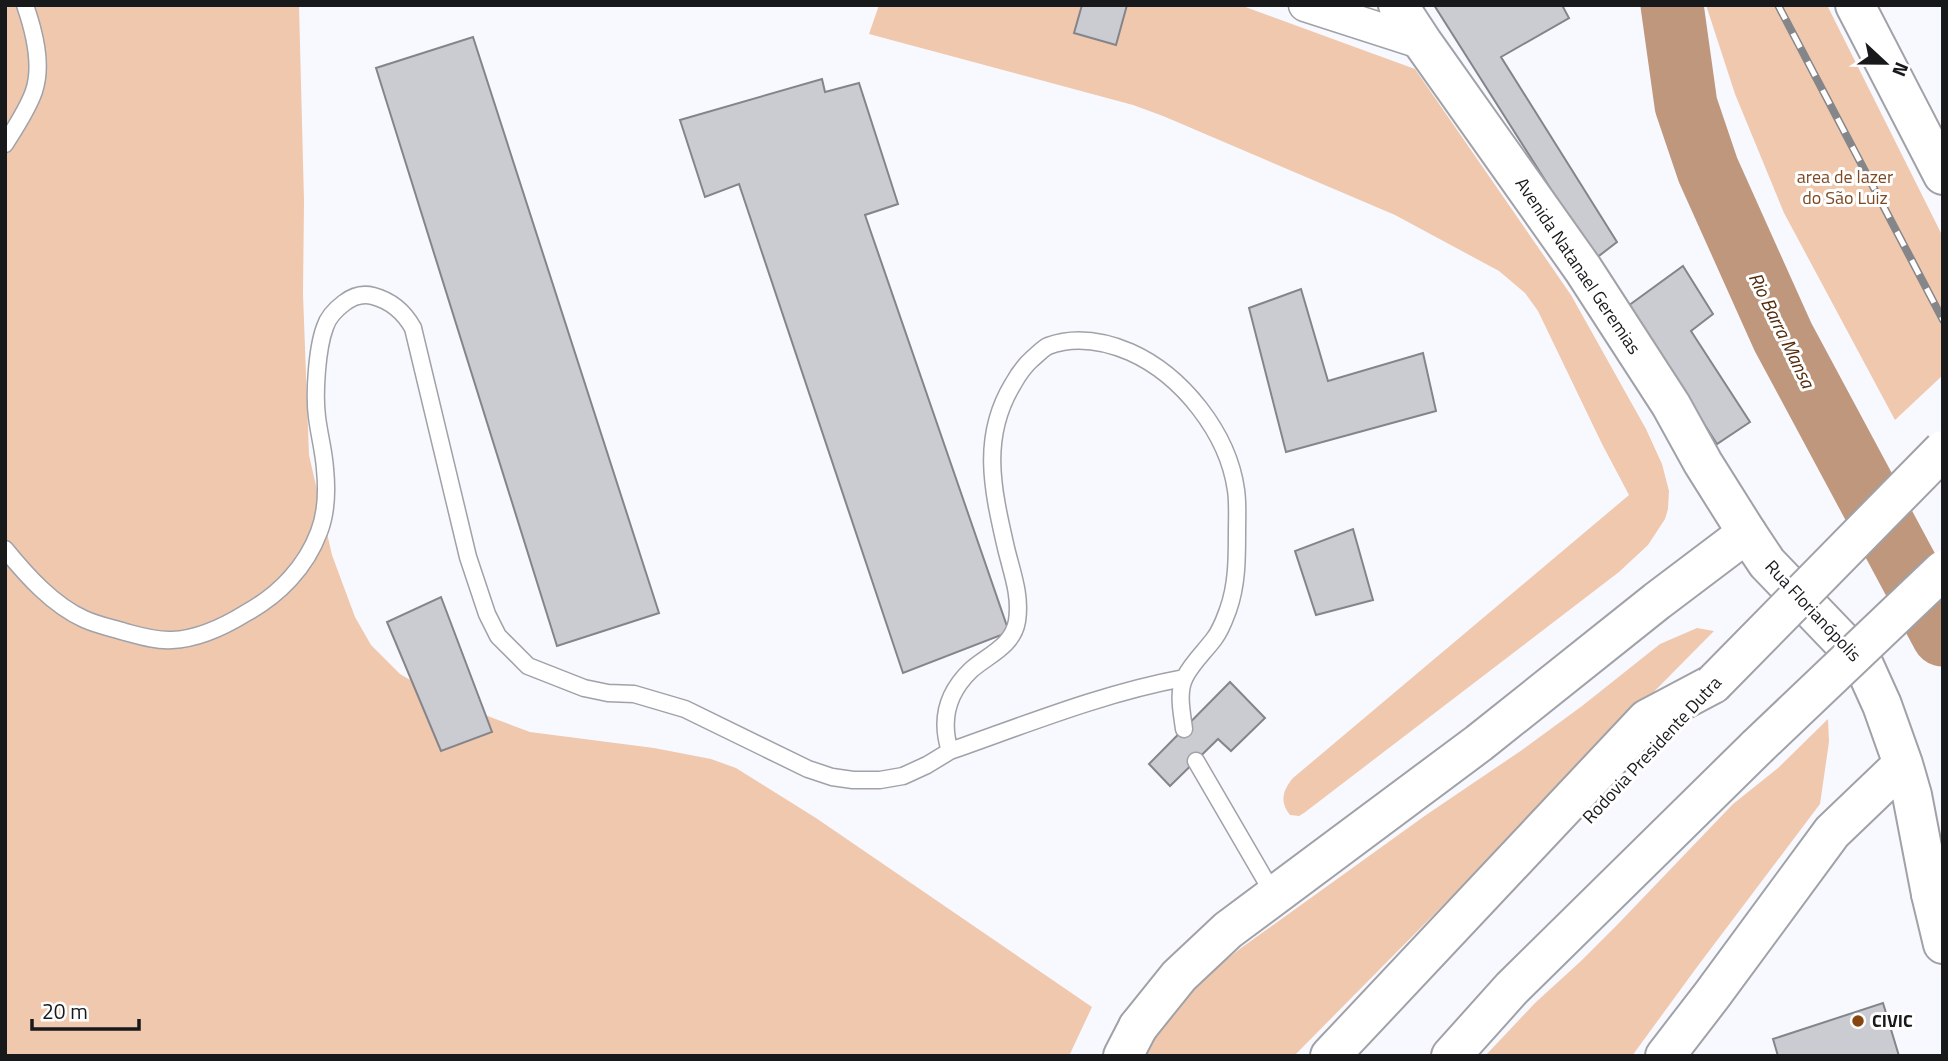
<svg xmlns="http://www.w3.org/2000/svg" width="1948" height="1061" viewBox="0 0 1948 1061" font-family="'Titillium Web',sans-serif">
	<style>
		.green { fill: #f0c8ae }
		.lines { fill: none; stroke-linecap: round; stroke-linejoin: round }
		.river { stroke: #be977d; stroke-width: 63 }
		.building { fill: #caccd2; stroke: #84858b; stroke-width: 2 }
		.service-casing { stroke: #a0a2a8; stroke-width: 19 }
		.minor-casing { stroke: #a0a2a8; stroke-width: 35 }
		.tertiary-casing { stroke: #a0a2a8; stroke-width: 42 }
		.secondary-casing { stroke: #a0a2a8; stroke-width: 42 }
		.motorway-casing { stroke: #a0a2a8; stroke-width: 42 }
		.service { stroke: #fff; stroke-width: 16 }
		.minor { stroke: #fff; stroke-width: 32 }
		.tertiary { stroke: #fff; stroke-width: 38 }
		.secondary { stroke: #fff; stroke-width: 38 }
		.motorway { stroke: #fff; stroke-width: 38 }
		.rail-casing { stroke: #85868a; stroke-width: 8 }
		.rail { stroke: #fff; stroke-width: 5; stroke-dasharray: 16; stroke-linecap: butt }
		.motorway-bridge-casing { stroke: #a0a2a8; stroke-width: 42; stroke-linecap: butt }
		.motorway-bridge { stroke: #fff; stroke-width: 38 }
		.poi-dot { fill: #874610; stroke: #fff; stroke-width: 2.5 }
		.labels { text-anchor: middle; stroke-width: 6; stroke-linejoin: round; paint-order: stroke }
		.park-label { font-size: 18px; fill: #7e4922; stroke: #fff }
		.street-label { font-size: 18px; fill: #18191b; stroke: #fff }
		.poi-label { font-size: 18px; font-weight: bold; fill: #18191b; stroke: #fff; text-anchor: start }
		.water-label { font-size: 19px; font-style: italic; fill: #522b0d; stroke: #fff }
	</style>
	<rect width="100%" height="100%" fill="#f8f9ff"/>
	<!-- green -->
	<path class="green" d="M5,5H299L304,201L303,294L309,455L332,555L355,617L371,645L400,674L443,699L530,732L654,748L711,759L736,768L816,818L1092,1007L1069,1056H5Z
		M879,5H1240L1415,69L1571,295L1646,429L1662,464L1669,491L1668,509L1665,519L1648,545L1619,572L1304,813L1299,816L1290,815C1279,802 1283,790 1293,778L1629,495L1602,444L1538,311L1525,293L1499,271L1395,215L1163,116L1133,105L869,34Z
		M1706,5H1827L1943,237V375L1895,420L1784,213L1735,94Z
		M1697,628L1714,631L1294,1056H1146L1149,1044L1162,1020L1207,975L1241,948L1426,815L1522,750L1582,706L1660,644Z
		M1828,719L1829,742L1820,804L1697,967L1632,1056H1485L1535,1003L1581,961L1618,924L1733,804L1778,768Z"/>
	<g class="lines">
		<!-- river -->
		<path class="river" d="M1672,5L1686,105L1708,170L1783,337L1943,635"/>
	</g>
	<!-- building -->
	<path class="building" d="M1082,5H1127L1116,45L1074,33Z
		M1434,5H1562L1569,18L1501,57L1617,242L1595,259Z
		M473,37L659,613L557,646L376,68Z
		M822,79L825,92L859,83L898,204L865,215L1009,632L903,673L739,184L705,197L680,120Z
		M1683,266L1713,314L1691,331L1750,422L1717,444L1628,306Z
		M1301,289L1328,381L1423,353L1436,411L1286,452L1249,308Z
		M1353,529L1373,600L1316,615L1295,551Z
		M441,597L492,732L441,751L387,622Z
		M1230,682L1265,718L1231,751L1218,739L1170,786L1149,764Z
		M1883,1003L1899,1056H1778L1773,1039Z"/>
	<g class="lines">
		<defs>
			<path id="service" d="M5,144C15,128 28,109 34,91C43,64 34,31 25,5
				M5,549C27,576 53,605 84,619C97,625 112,628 125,632C140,636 156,641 172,640C197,639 225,626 246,613C279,595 306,567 319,532C326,514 327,489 325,469C324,452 319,434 317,417C314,394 317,348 325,327C328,317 336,309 344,303C353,296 362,293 373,296C392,301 404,312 413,328L468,557L487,614L498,636L528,666L584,688L608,693L634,694L685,709L808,769L832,777L853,780H880L903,776L927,765L950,751C940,720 947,693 971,670C988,655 1013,646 1017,621C1021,595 1012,573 1006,548C993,491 980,438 1013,384C1018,375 1023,367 1032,359C1037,355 1042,349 1048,346C1075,336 1104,341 1130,352C1182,375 1228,433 1236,490C1238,503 1237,518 1237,532C1237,559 1237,585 1228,610C1224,621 1221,630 1214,639C1205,651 1192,663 1185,677C1177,692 1182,713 1184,729
				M950,751C1027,724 1103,693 1184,678
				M1196,761L1274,895"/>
			<path id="minor" d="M1305,5L1423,43"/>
			<path id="tertiary" d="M1398,5L1423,43L1583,269L1671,405L1703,463L1747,533
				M1855,5L1943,175
				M1931,894L1943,944"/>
			<path id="secondary" d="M1138,1027L1179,976L1228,930L1479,743L1657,601L1747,533L1767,563L1863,663L1882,705L1903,764L1912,795L1931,894L1943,889
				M1665,1056L1712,995L1832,832L1903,764"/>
			<path id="motorway" d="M1123,1056L1138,1027
				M1330,1056L1647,719L1713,684
				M1451,1056L1512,988L1757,747"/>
		</defs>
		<!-- service casing -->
		<use href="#service" class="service-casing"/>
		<!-- minor casing -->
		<use href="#minor" class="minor-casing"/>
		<!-- tertiary casing -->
		<use href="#tertiary" class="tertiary-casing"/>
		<!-- secondary casing -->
		<use href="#secondary" class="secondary-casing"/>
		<!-- motorway casing -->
		<use href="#motorway" class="motorway-casing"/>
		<!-- service -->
		<use href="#service" class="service"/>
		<!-- minor -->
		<use href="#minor" class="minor"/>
		<!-- tertiary -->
		<use href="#tertiary" class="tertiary"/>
		<!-- secondary -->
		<use href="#secondary" class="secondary"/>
		<!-- motorway -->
		<use href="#motorway" class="motorway"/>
		<defs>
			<path id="rail" d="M1778,5L1943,320"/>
		</defs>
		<!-- rail casing -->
		<use href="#rail" class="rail-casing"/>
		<!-- rail -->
		<use href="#rail" class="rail"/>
		<defs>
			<path id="motorway-bridge" d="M1713,684L1943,450
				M1757,747L1943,570"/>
		</defs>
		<!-- motorway-bridge casing -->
		<use href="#motorway-bridge" class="motorway-bridge-casing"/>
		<!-- motorway-bridge -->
		<use href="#motorway-bridge" class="motorway-bridge"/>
	</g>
	<!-- markers -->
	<circle class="poi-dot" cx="1858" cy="1021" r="7"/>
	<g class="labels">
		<!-- park labels -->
		<g class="park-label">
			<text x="1845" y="183">area de lazer<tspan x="1845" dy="21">do São Luiz</tspan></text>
		</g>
		<!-- street labels -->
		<g class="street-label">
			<text transform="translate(1578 266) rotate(56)" y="6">Avenida Natanael Geremias</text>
			<text transform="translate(1813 611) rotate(47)" y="6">Rua Florianópolis</text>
			<text transform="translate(1652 750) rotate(-47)" y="6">Rodovia Presidente Dutra</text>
		</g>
		<!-- poi labels -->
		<g class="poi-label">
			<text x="1872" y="1027">CIVIC</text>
		</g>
		<!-- water labels -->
		<g class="water-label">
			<text transform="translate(1782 330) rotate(64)" y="7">Rio Barra Mansa</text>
		</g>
	</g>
	<!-- border -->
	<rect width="1948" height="1061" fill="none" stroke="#18191b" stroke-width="14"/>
	<!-- north arrow -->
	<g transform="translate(1885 63) rotate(112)" stroke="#ffffff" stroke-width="5" paint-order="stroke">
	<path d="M0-5L12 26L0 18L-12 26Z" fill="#18191b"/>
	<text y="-10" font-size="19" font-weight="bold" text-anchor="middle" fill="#18191b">N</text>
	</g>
	<!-- scale -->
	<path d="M32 1019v10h107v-10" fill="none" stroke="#18191b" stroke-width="3.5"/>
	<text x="42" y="1019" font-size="21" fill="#18191b" stroke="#ffffff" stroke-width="5" paint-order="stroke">20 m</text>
</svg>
